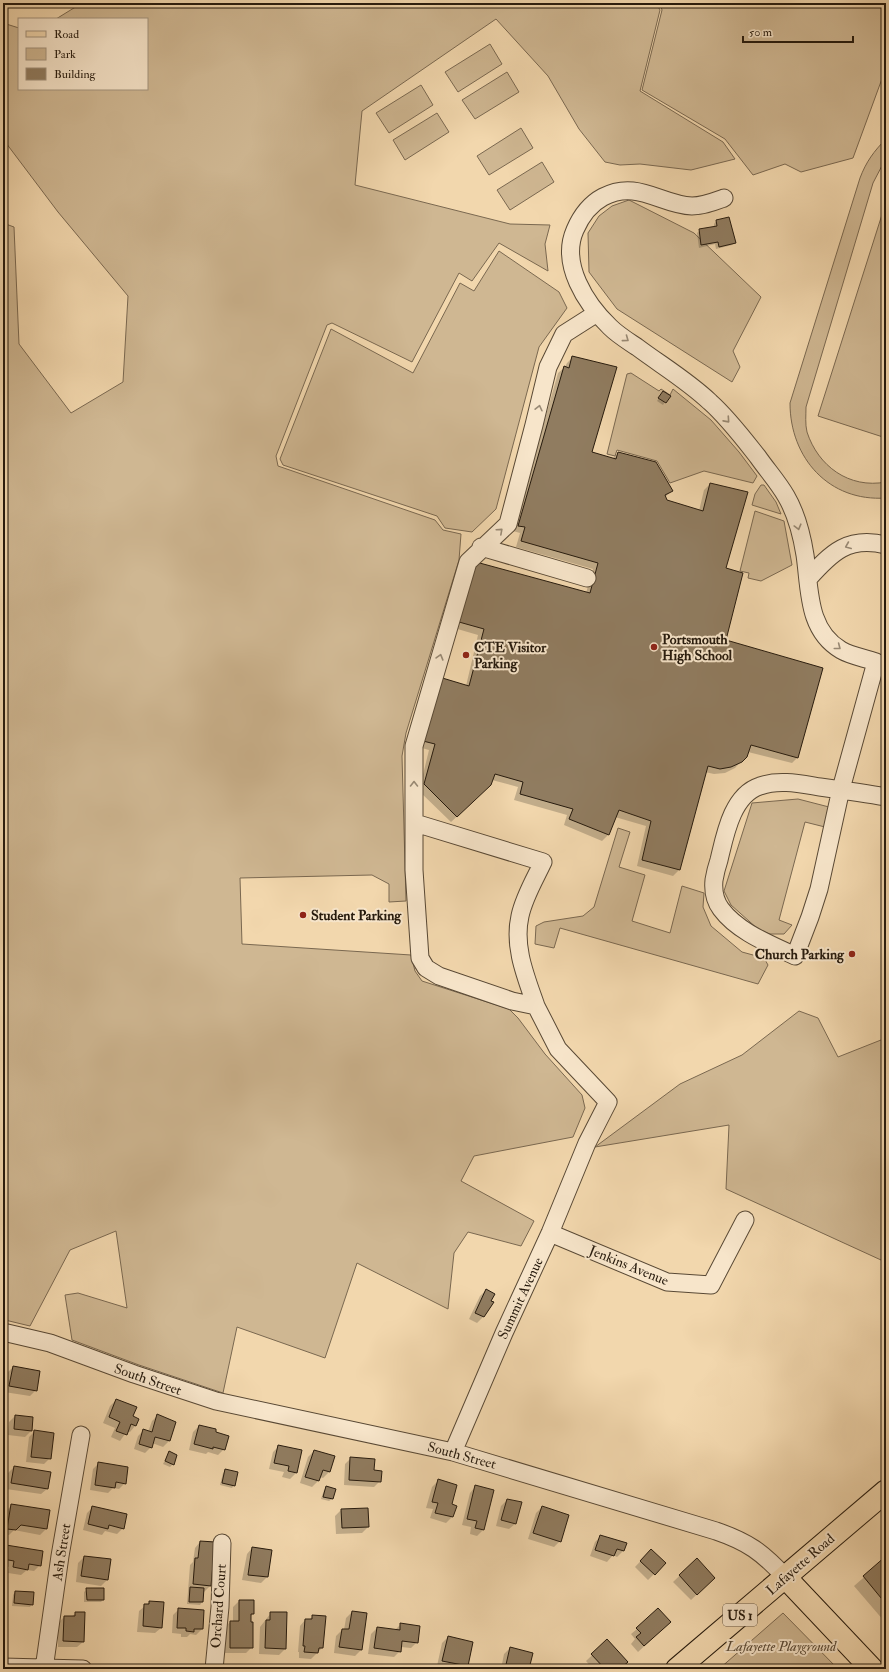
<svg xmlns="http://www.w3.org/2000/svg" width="889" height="1672" viewBox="0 0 889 1672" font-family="'IM FELL Double Pica',serif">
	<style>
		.green { fill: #cfb792; stroke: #7a6850 }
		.shadow { fill: #0003 }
		.building { fill: #907c60; stroke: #261a0d }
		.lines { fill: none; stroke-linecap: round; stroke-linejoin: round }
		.minor-casing { stroke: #594935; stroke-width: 19 }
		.major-casing { stroke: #261a0d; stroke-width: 24 }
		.minor { stroke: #f7e5ca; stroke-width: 17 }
		.major { stroke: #f2d7ad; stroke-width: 22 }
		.oneway { stroke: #998a75 }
		.poi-dot { fill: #8f2418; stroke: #f7e5ca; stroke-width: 1.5 }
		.labels { text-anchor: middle; stroke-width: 4; stroke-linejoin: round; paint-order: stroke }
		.shield { fill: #f7e5ca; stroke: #655746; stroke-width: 1 }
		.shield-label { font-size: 13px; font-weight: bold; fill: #261a0d }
		.poi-label { font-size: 14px; font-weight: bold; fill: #261a0d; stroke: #f7e5ca; text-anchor: start }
		.street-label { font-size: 14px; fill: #261a0d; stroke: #f7e5ca }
		.park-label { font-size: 14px; font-style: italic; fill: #594935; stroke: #f7e5ca }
	</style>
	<rect width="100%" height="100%" fill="#f2d7ad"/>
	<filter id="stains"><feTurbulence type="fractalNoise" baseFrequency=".005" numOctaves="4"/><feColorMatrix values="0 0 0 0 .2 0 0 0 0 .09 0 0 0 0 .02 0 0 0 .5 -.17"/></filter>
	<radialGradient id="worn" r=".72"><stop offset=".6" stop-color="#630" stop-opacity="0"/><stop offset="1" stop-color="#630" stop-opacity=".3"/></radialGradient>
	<!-- green -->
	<path class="green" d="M82,3H656L660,10L640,91L723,142L735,159L691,170L640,164L620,165L605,162L579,129L548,76L496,19L362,111L355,185L510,224L550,225L545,244L548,271L499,243L472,281L459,273L412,362L332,323L327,325L276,456L278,466L435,520L443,530L461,534L459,560L406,733L402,756L406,901L389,902V884L372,875L240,878L242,944L411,955L415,971L422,981L509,1009L518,1018L545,1054L582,1095L585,1108L573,1137L474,1156L461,1181L534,1221L521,1246L468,1232L454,1253L448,1309L357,1263L325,1358L237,1327L223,1393L139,1365L72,1340L65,1295L78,1293L127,1308L116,1231L70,1250L30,1326L5,1320L3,1288V223L14,227L19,344L71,413L123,382L128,296L58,212L3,139V23L19,28V89H147V19H56Z
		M660,3H886V74L883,76L853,158L801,172L785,164L753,175L725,139L642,90L662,10Z
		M490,44L502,64L458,92L445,72Z
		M507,72L519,92L475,119L462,100Z
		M421,85L433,105L389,133L376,113Z
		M437,113L449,132L405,160L393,140Z
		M521,128L533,148L489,175L477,156Z
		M886,139V158L873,183L806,407C806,415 805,424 807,432C818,466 849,489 886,482V498C829,502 790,458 790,403L860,178C866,162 874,151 886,139Z
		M542,162L554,182L510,210L497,190Z
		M629,200L694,233L761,297L733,351L740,367L732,382L617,309L589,272L588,233L599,216L612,206Z
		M886,202V438L818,416Z
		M499,251L559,292L567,308L539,347L496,509L472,532L445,528L437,516L283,465L280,459L331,329L413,373L460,283L474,291Z
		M631,373L659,391L661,389L670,395L673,389L711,420L739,452L757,476L753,483L704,471L670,483L657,461L617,450L615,456L607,454L627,374Z
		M761,485H764L776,502L781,514L752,505L755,494Z
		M755,511L784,521L792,565L761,581L748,578L749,573L740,571Z
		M798,799L829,807L825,827L805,822L779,920L792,925L784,934H770L759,930L731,905L724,891L752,803Z
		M618,828L630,832L619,867L645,875L632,921L670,933L682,886L704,893L703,907L711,926L742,952L764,958L768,965L758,984L560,928L554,948L535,944L536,926L544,922L583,916L594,907Z
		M799,1011L818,1018L838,1057L886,1038V1259L881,1260L726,1189L729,1125L595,1147L680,1084L742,1055Z
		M783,1613L838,1669H719Z"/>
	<!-- shadow -->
	<path class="shadow" d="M716,221L735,243L732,245L716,249L715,244L699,248L697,233L700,230L714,227V224Z
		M573,357L591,453L612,459L618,453L672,491L665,497L666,501L699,511L704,490L710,484L725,569L724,641L798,757L792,763L748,752L746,756L735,768L725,773L714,774L705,772L679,870L673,876L637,866L646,826L615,817L608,835L602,841L564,825L567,815L514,800L518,787L492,780L484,791L451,822L419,791L429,750L418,747L466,686L478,635L454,628L471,569L586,593L593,569L516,547L520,533L513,531L558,373L565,367L567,363Z
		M661,395L665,402L663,405L657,401Z
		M886,948V965H883Z
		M486,1290L490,1301L483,1317L477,1323L469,1319L480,1296Z
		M13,1367L36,1390L30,1396L4,1392L7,1373Z
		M116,1400L132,1417L135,1426L130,1432L127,1431L120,1441L111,1437L115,1428L103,1423L110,1406Z
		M158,1415L169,1441L163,1447L152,1443L151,1447L145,1453L134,1449L138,1436L144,1430L148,1432L152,1421Z
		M15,1416L31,1431L25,1437L8,1435L9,1422Z
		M199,1426L214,1433L224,1449L218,1455L208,1452L206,1454L189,1450L193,1432Z
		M35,1431L50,1458L44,1464L26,1462L29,1437Z
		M279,1446L301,1451L296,1473L290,1479L282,1477L284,1472L269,1469L273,1452Z
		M314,1451L329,1472L323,1478L320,1477L318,1481L312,1487L300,1483L308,1457Z
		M169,1452L173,1464L170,1467L163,1464Z
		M351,1458L373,1471L380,1481L374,1487L344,1485L345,1464Z
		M99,1463L125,1483L119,1489L113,1488L108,1493L90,1490L93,1469Z
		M14,1467L47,1489L41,1494L6,1489L8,1473Z
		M226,1470L234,1485L232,1488L220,1485L223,1473Z
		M438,1481L452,1517L446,1523L430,1518L433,1509L426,1508L432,1487Z
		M327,1487L332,1499L329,1501L321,1499L324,1490Z
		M475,1487L483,1530L477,1536L470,1534L471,1527L462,1525L470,1493Z
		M507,1500L515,1524L509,1529L496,1526L501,1506Z
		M12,1505L46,1529L40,1535L14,1530L9,1535H3L6,1511Z
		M93,1507L123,1528L117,1534L105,1531L102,1535L83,1530L87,1513Z
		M542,1507L560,1541L554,1547L528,1539L536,1513Z
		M341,1510L368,1527L362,1533L336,1534L335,1516Z
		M601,1536L625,1543L623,1551L617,1557L613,1555L607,1562L590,1556L595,1542Z
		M200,1542L210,1586L204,1592L202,1602L200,1605L187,1604L190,1565L193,1562L195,1548Z
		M6,1546L40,1565L34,1571L27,1570L21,1575L8,1573L9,1567L3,1565V1549Z
		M252,1548L271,1551L267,1577L261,1583L242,1580L247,1554Z
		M651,1550L654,1574L648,1580L635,1567Z
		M84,1557L107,1580L101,1586L76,1582L78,1563Z
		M886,1558V1620L884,1621L854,1586Z
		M697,1559L714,1578L691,1600L673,1582Z
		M87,1589L103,1600L101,1602H84V1592Z
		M15,1592L32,1604L30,1607L12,1606L13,1595Z
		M239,1601L253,1614L250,1617L252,1647L246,1653H224V1628L230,1622H233V1607Z
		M150,1602L161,1628L155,1633L137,1632L139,1611Z
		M179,1609L202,1629L196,1635L190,1634L187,1637H181V1634L172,1633L173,1615Z
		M352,1612L361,1650L355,1656L334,1653L336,1636L342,1630H344L346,1618Z
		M76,1613L83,1642L77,1647H58V1623L64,1617H71Z
		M271,1613L285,1649L279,1655L259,1654L260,1627Z
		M313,1616L325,1617L322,1648L311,1659L299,1658V1652H298L300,1626L305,1620H309Z
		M670,1622L638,1652L631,1644L635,1639L631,1634L637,1629Z
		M401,1624L417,1642L411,1648L401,1647L400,1651L394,1657L368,1654L371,1634L377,1628L395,1630Z
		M448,1637L467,1665L464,1669H450L437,1666L442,1643Z
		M607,1641L619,1669H593L586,1661Z
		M510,1648L528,1669H501L504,1654Z"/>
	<!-- building -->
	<path class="building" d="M729,217L736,243L719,247L718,242L701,245L699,229L717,226L716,220Z
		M572,356L617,367L592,452L616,459L618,452L656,462L673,491L665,495L667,500L703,511L710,483L748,492L726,568L743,573L726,640L823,668L798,758L751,745L747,757L742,762L731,767L720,769L708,766L680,870L642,860L651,821L619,810L609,835L569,819L573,809L520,794L523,782L495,774L491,785L457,817L424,784L435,744L423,741L439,677L469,686L484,629L459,622L476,562L590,593L598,563L521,541L525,527L518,526L564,366L569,368Z
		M663,391L671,396L666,403L658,398Z
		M486,1289L495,1294L491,1301L494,1302L484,1317L475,1313Z
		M13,1366L40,1371L37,1391L9,1386Z
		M116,1399L137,1407L133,1416L139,1419L136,1426L131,1424L127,1435L116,1431L120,1422L109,1417Z
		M157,1414L176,1422L170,1441L155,1437L152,1448L139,1444L143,1429L152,1432Z
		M15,1415L33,1417L32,1431L14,1429Z
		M199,1425L216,1429V1432L229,1436L225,1450L213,1447V1449L194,1444Z
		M34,1430L54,1433L51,1459L31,1457Z
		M278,1445L302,1450L297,1473L288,1471L289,1466L274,1463Z
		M314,1450L335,1456L330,1472L323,1470L319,1481L305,1477Z
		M169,1451L177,1455L174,1465L165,1461Z
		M350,1457L375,1459L374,1470L382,1471L381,1482L349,1480Z
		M98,1462L128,1467L126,1484L116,1482L115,1488L95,1485Z
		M14,1466L51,1472L48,1489L11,1483Z
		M225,1469L238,1472L235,1486L222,1483Z
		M438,1479L457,1485L452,1504L457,1506L453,1517L435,1513L438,1503L432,1502Z
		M475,1485L494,1490L484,1530L475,1528L477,1521L467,1519Z
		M326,1486L336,1489L333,1499L323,1497Z
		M3,1493H6L5,1503H3Z
		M507,1499L522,1502L516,1524L501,1520Z
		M11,1504L50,1510L47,1529L21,1525L16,1530L7,1529Z
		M92,1506L127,1514L124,1529L109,1525L108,1529L88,1524Z
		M542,1506L569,1515L561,1542L533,1533Z
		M368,1508L369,1527L342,1528L341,1509Z
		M600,1535L627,1543L624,1551L617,1549L614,1556L595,1550Z
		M200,1541L215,1542L211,1586L193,1584L195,1558H198Z
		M6,1545L43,1551L41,1566L29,1564L28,1570L13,1567L14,1561L3,1559Z
		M252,1547L272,1550L268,1577L248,1575Z
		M651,1549L666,1563L655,1575L640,1561Z
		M84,1556L111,1559L108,1580L81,1576Z
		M886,1556V1604L863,1576Z
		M697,1558L715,1578L697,1595L679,1575Z
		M190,1587L204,1588L203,1602H189Z
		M86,1588H104V1600H87Z
		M15,1591L34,1592L33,1605L14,1603Z
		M239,1600H254V1614H251V1622H253V1648H230V1621H239Z
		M149,1601L164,1602L162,1628L143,1626L144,1604H149Z
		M178,1608L204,1610L203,1629H194V1632L186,1631V1628H177Z
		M658,1608L671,1622L644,1646L636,1637L641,1633L636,1628Z
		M352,1611L367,1613L362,1650L339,1647L342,1629H349Z
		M75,1612H85L84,1642L63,1641L64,1616H75Z
		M270,1612H287L286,1649L265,1648L266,1620H270Z
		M312,1615L326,1616L323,1648H319L318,1653L304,1652L305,1646H303L305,1619H312Z
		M400,1623L420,1626L418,1643L402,1641L401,1652L374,1648L377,1627L400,1630Z
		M448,1636L473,1642L468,1666L442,1661Z
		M607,1639L628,1662L620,1669H605L591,1654Z
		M510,1647L533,1653L529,1669H505Z"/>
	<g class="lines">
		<defs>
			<path id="minor" d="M724,198C713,202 703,206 692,206C661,205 637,179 603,197C590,204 581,216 575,230C560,264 586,304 610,327C618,335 628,341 637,347C661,365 688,381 710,402C728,418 743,438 758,457C767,470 778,482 786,496C796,513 802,536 805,555C810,589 807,630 841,650C851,656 865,658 876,662L841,789L819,889L810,917L795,956C770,944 738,932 721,909C715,901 713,890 714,880C715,874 717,866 719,860C725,835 732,795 760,786C779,779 801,784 820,787C842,790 864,793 886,797
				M481,547L587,578
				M808,579C832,552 848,536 886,545
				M415,823L543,862C535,879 524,897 520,916C513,947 526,977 536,1006
				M550,1233L667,1282L711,1285L745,1220
				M3,1332L50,1343L134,1374L216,1401L453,1452L716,1531C748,1542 762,1552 785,1577
				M453,1452L504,1333L550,1233L587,1143L608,1102L558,1049L536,1006L512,1001L439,976L426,968L420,958L414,870V746L468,562L508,524L534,425L548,367L564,334L597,313
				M3,1667L83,1669
				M44,1669L60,1556L81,1435
				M214,1669L220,1607L222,1543"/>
			<path id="major" d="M785,1577L872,1669
				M677,1669L886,1491"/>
		</defs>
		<!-- minor casing -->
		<use href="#minor" class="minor-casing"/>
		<!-- major casing -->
		<use href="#major" class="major-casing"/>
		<!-- minor -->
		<use href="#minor" class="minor"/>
		<!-- major -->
		<use href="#major" class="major"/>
	</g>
	<!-- one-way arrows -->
	<defs><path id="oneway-chevron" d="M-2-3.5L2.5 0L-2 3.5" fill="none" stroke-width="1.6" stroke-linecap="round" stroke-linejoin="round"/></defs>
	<g class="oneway">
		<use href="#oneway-chevron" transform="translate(626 339) rotate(36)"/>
		<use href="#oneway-chevron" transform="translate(539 408) rotate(-77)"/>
		<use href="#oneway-chevron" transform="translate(727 420) rotate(48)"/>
		<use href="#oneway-chevron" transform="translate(798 527) rotate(75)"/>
		<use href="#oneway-chevron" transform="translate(500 531) rotate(-42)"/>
		<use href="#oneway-chevron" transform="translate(848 546) rotate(157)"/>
		<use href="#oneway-chevron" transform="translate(838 647) rotate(38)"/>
		<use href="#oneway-chevron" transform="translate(440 657) rotate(-74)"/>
		<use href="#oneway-chevron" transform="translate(414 784) rotate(-90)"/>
	</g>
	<!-- markers -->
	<g class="poi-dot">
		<circle cx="654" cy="647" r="4"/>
		<circle cx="466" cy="655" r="4"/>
		<circle cx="303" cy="915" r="4"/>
		<circle cx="852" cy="954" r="4"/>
	</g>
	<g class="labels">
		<!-- shield labels -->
		<rect class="shield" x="723" y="1604" width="34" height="22" rx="3"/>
		<g class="shield-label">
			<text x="740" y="1620">US 1</text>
		</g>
		<!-- poi labels -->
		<g class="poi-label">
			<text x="662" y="644">Portsmouth<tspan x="662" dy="16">High School</tspan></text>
			<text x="474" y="652">CTE Visitor<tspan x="474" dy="16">Parking</tspan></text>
			<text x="311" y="920">Student Parking</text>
			<text x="844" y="959" text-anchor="end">Church Parking</text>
		</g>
		<!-- street labels -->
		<g class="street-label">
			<text transform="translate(629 1265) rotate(22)" y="5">Jenkins Avenue</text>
			<text transform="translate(520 1298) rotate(-65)" y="5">Summit Avenue</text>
			<text transform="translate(148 1379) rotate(19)" y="5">South Street</text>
			<text transform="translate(462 1455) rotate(15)" y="5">South Street</text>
			<text transform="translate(61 1552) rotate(-81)" y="5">Ash Street</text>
			<text transform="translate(800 1564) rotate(-41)" y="5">Lafayette Road</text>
			<text transform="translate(218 1606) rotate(-86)" y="5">Orchard Court</text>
		</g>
		<!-- park labels -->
		<g class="park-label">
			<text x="781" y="1651">Lafayette Playground</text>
		</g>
	</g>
	<!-- margin -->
	<rect width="889" height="1672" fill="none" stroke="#f2d7ad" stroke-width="16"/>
	<rect x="4" y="4" width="881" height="1664" fill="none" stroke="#261a0d" stroke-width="2"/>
	<rect x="8" y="8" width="873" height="1656" fill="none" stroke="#261a0d"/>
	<!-- legend -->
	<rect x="18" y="18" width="130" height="72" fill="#f7e5ca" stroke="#a3947e"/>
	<rect x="26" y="31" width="20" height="6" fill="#f2d7ad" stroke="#a3947e"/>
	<text x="54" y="38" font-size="12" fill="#261a0d">Road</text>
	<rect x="26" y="48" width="20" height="12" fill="#cfb792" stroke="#a3947e"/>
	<text x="54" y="58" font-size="12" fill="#261a0d">Park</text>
	<rect x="26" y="68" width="20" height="12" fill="#907c60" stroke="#a3947e"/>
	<text x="54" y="78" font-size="12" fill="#261a0d">Building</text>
	<!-- scale -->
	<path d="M743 36v6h110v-6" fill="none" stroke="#261a0d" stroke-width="2"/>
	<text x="749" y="36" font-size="12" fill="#261a0d" stroke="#f7e5ca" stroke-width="3" paint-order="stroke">50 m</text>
	<rect width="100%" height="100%" filter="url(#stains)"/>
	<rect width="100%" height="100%" fill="url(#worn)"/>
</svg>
